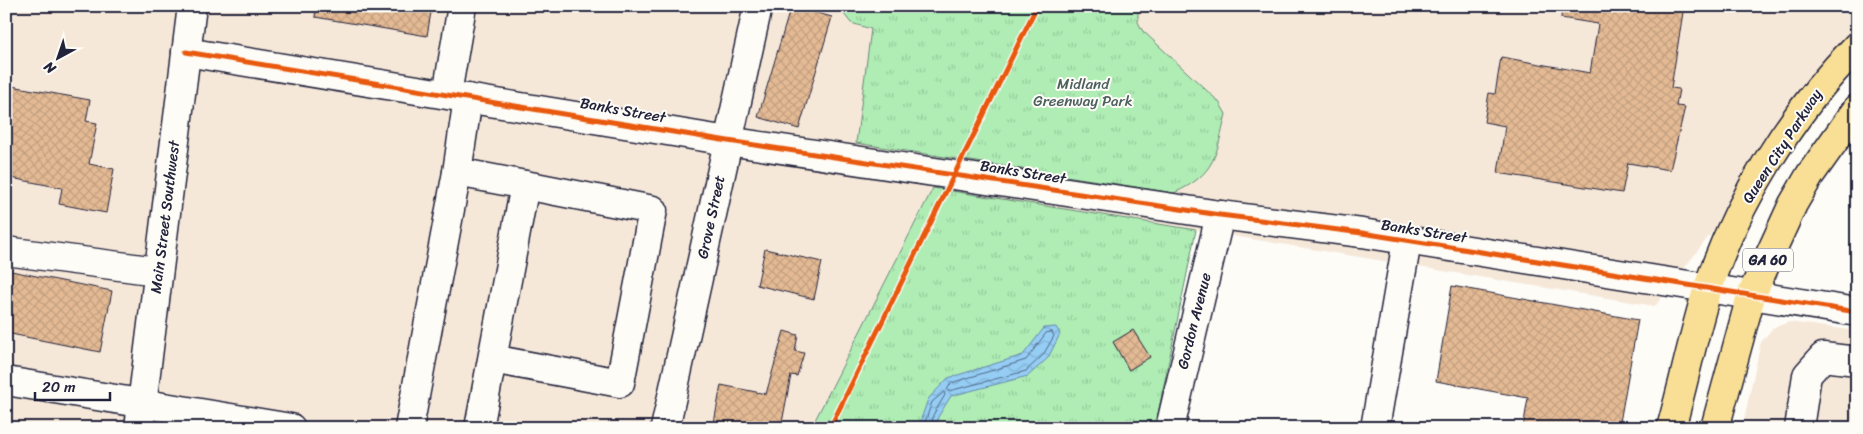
<svg xmlns="http://www.w3.org/2000/svg" width="1863" height="434" viewBox="0 0 1863 434" font-family="Sriracha,sans-serif">
  <defs>
    <pattern id="park-tufts" width="24" height="20" patternUnits="userSpaceOnUse" patternTransform="scale(1.25)"><rect width="24" height="20" fill="#afedb4"/><path d="M3 7l-1-3M5 7V3M7 7l1-3M15 17l-1-3M17 17v-4M19 17l1-3" fill="none" stroke="#96cb9c"/></pattern>
    <pattern id="water-waves" width="16" height="10" patternUnits="userSpaceOnUse" patternTransform="scale(1.25)"><rect width="16" height="10" fill="#95cdf4"/><path d="M0 5q4-4 8 0t8 0" fill="none" stroke="#80b0d2"/></pattern>
    <pattern id="building-cross-hatch" width="8" height="8" patternUnits="userSpaceOnUse" patternTransform="scale(1.25)"><rect width="8" height="8" fill="#e4ba94"/><path d="M0 0l8 8M0 8l8-8" fill="none" stroke="#c3a080"/></pattern>
  </defs>
  <rect width="100%" height="100%" fill="#fdfcf7"/>
  <filter id="ink" filterUnits="userSpaceOnUse"><feTurbulence type="fractalNoise" baseFrequency=".02" numOctaves="2"/><feDisplacementMap in="SourceGraphic" scale="10" xChannelSelector="R" yChannelSelector="G"/><feConvolveMatrix kernelMatrix="1 2 1 2 8 2 1 2 1" color-interpolation-filters="sRGB"/></filter>
  <g filter="url(#ink)">
    <g fill="#f6e8d9">
      <path d="M6,6h1851v38l-202,262 -459,-76 -41,198h-1149z"/>
      <path d="M1789,322l68,9v97h-115l19,-86 12,-14z"/>
    </g>
    <g fill="url(#park-tufts)" stroke="#688878">
      <path d="M822,6h316v16l4,8 77,72 7,12c-10,41 -10,60 -52,79l-318,-50 15,-114 -20,-6 -11,-14z"/>
      <path d="M933,188l263,42 -41,198h-344z"/>
    </g>
    <path fill="url(#water-waves)" stroke="#6789aa" d="M1056,327l4,7 -12,24 -20,18 -77,20 -13,21 -2,11h-18l10,-29 20,-21 75,-23 21,-27z"/>
    <g fill="none" stroke-linecap="round" stroke-linejoin="round">
      <g stroke="#506685" stroke-width="1">
        <path d="M1052,332l2,4 -11,19 -17,16 -77,20 -2,-1 4,-7 75,-23 20,-27z"/>
        <path d="M923,428l9,-26 12,-10 1,3 -12,20 -1,13"/>
      </g>
    </g>
    <g fill="url(#building-cross-hatch)" stroke="#22223b">
      <path d="M316,6h116l-5,30 -112,-19z"/>
      <path d="M791,6l41,11 -33,112 -41,-12z"/>
      <path d="M1562,6h122l-13,82 8,1 -3,17 9,1 -15,63 -42,-7 -6,30 -124,-20 7,-47 -21,-4 5,-29 6,1 6,-37 89,16 8,-49 -37,-6z"/>
      <path d="M6,85l84,15 -4,21 11,2 -8,41 25,5 -8,44 -47,-9 3,-16 -56,-11z"/>
      <path d="M765,249l57,13 -8,37 -57,-14z"/>
      <path d="M6,270l106,21 -12,61 -94,-19z"/>
      <path d="M1452,286l186,34 -19,108h-96l5,-30 -92,-17z"/>
      <path d="M1133,330l17,27 -21,13 -16,-28z"/>
      <path d="M784,331l14,4 -3,16 9,2 -7,23 -6,-1 -10,53h-68l8,-43 45,9z"/>
    </g>
    <g fill="none" stroke-linecap="round" stroke-linejoin="round">
      <defs>
        <g id="minor">
          <path d="M186,52l542,89 492,74 142,18 495,79"/>
          <path d="M447,94l15,-88"/>
          <path d="M457,172l11,-74"/>
          <path d="M6,251l151,20"/>
          <path d="M6,381l285,47"/>
          <path d="M139,428l53,-422"/>
          <path d="M409,428l48,-256 68,13"/>
          <path d="M479,428l46,-243 128,25 -33,173 -128,-24"/>
          <path d="M665,428l93,-422"/>
          <path d="M1170,428l50,-213"/>
          <path d="M1375,428l32,-187"/>
          <path d="M1799,428l8,-53 16,-18 34,4"/>
        </g>
        <g id="major">
          <path d="M1671,428c13,-46 22,-92 36,-137 28,-87 85,-179 150,-245"/>
          <path d="M1715,428l36,-132 42,-92 17,-29 47,-66"/>
        </g>
      </defs>
      <use href="#minor" stroke="#22223b" stroke-width="31"/>
      <use href="#major" stroke="#22223b" stroke-width="31"/>
      <use href="#minor" stroke="#fdfcf7" stroke-width="28"/>
      <use href="#major" stroke="#f9df96" stroke-width="28"/>
      <defs>
        <g id="cycleway">
          <path d="M186,52l542,89 492,74 142,18 495,79"/>
          <path d="M830,428l207,-422"/>
        </g>
      </defs>
      <use href="#cycleway" stroke="#fdfcf7" stroke-width="8"/>
      <use href="#cycleway" stroke="#e8590c" stroke-width="5"/>
    </g>
  </g>
  <g text-anchor="middle" stroke-width="4" stroke-linejoin="round" paint-order="stroke">
    <rect fill="#fdfcf7" stroke="#646373" stroke-width="1" x="1743" y="248.5" width="50" height="23" rx="4"/>
    <g font-size="14" font-weight="bold" fill="#22223b">
      <text x="1768" y="265">GA 60</text>
    </g>
    <g font-size="15" fill="#4c5f5f" stroke="#fdfcf7">
      <text x="1083" y="89">Midland<tspan x="1083" dy="17">Greenway Park</tspan></text>
    </g>
    <g font-size="15" fill="#22223b" stroke="#fdfcf7">
      <text transform="translate(623 110) rotate(10)" y="5">Banks Street</text>
      <text transform="translate(1782 146) rotate(-57)" y="5">Queen City Parkway</text>
      <text transform="translate(1023 172) rotate(9)" y="5">Banks Street</text>
      <text transform="translate(165 217) rotate(-83)" y="5">Main Street Southwest</text>
      <text transform="translate(711 217) rotate(-78)" y="5">Grove Street</text>
      <text transform="translate(1424 231) rotate(9)" y="5">Banks Street</text>
      <text transform="translate(1194 321) rotate(-76)" y="5">Gordon Avenue</text>
    </g>
  </g>
  <rect width="1863" height="434" fill="none" stroke="#fdfcf7" stroke-width="25"/>
  <rect x="12" y="12" width="1838" height="409" fill="none" stroke="#22223b" stroke-width="2" filter="url(#ink)"/>
  <g transform="translate(58 58) rotate(220)" stroke="#fdfcf7" stroke-width="4" paint-order="stroke">
  <path d="M0-4L9 19L0 12L-9 19Z" fill="#22223b"/>
  <text y="-8" font-size="14" font-weight="bold" text-anchor="middle" fill="#22223b">N</text>
  </g>
  <path d="M35 392v8h75v-8" fill="none" stroke="#22223b" stroke-width="2.5"/>
  <text x="42" y="392" font-size="15" fill="#22223b" stroke="#fdfcf7" stroke-width="4" paint-order="stroke">20 m</text>
</svg>
